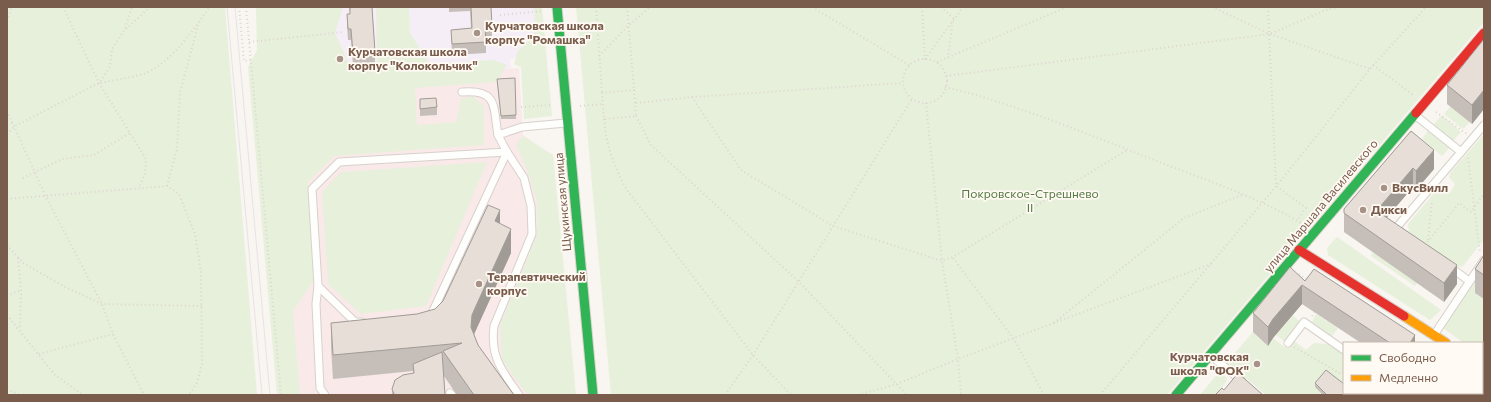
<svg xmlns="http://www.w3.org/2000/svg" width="1491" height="402" viewBox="0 0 1491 402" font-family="Commissioner,sans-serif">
  <rect width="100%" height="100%" fill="#f9f5f0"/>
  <path fill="#f6eef6" d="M262,7h278l5,48 -35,4 1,10 -242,20z"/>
  <path fill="#fae9e9" d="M519,68l4,67 29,21 20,239h-279l-24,-306z"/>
  <g fill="#e7f0db">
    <path d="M7,7h218l32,388h-250z"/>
    <path d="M256,7h87l-8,26 15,34 27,-3 -1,-57h33l1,26 20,31 64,-4 13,5 -11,17 -81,6 2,37 39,-3 5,-23 11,-3 12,10v39l-150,11 -26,26 5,100 -20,29 7,84h-23l-29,-328 9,-17z"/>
    <path d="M534,7h8l10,109 -28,3 -3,-52 -7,-3 4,-13 17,-17z"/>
    <path d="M576,7h908v15l-317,373h-556z"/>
    <path d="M1450,107h2l18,15 -7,7 -19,-15z"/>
    <path d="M1442,115l19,17 -8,9 -20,-16z"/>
    <path d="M1428,131l21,17 -7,8 -20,-17z"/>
    <path d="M1484,134v105l-21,27 -3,1 -51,-35 -1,-8 32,-38 10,7 5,-9 -6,-7 2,-5z"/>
    <path d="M523,136l30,19 23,240h-48l-26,-35 -2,-35 37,-90v-33l-9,-30 -12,-27z"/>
    <path d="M487,162l-61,144 -65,8 -33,-30 -6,-92 19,-20z"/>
    <path d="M1337,237l104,73 -11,10 -102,-65 -1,-7z"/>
    <path d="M1373,252l44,31 -2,3 -44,-30z"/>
    <path d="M1484,267l-9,26 9,6v57l-2,-1v-12h-18l-21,-15 2,-5z"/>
    <path d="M1316,314l22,14 -6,8 -20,-14z"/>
    <path d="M1293,315l8,8 -14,18h-3l-8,-6z"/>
    <path d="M1253,332l15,14 5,-8 13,10 5,-7h3l12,9 8,-7 15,1 15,11v33l-21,7h-57l-39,-33z"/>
    <path d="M1220,371l7,7v3l-11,14h-16z"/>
  </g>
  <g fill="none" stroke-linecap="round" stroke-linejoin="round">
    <defs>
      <g id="lane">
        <path d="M462,92c36,-3 31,14 36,43l24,-8 44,-4"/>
        <path d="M1415,115l46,37 23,-27"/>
        <path d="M507,152l17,26 7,28 1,28 -38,92c-4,31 8,45 25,69"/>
        <path d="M1400,231l-4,-3 65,-76"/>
        <path d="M1449,266l20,15"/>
        <path d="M318,286l-2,18 4,84 5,7"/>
        <path d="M432,313l75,-161"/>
        <path d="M362,322h-7l-37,-36 -6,-97 27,-27 168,-10 -9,-17"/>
        <path d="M1434,335l50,-75"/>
        <path d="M1288,343l16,-21 40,28"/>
        <path d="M1210,355l32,26"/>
        <path d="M450,393l2,2"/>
        <path d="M1390,395l2,-2"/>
      </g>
      <path id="street" d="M1482,366l2,2"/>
      <g id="fast">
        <path d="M557,7l36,388"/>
        <path d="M1176,395l240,-282"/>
      </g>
      <path id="slow" d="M1404,316l42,27"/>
      <g id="jam">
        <path d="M1416,113l68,-80"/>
        <path d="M1299,250l105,66"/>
      </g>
    </defs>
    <use href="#lane" stroke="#d7d1cb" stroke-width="9"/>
    <use href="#street" stroke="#d7d1cb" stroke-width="15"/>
    <use href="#fast" stroke="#d9d2cb" stroke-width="11"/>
    <use href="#slow" stroke="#d9d2cb" stroke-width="11"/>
    <use href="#jam" stroke="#d9d2cb" stroke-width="11"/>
    <g stroke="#dcd5d0" stroke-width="2" stroke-dasharray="1 3" stroke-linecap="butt">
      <path d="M63,7l36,76 47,76 -1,15 -6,14"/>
      <path d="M239,7l5,54 7,-1"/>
      <path d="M246,7l35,388"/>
      <path d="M596,7l6,86"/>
      <path d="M627,7l7,82"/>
      <path d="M812,7l97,58"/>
      <path d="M922,7l3,52 38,-52"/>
      <path d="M941,7l12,11 -5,40"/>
      <path d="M1212,7l58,27 100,35"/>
      <path d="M1268,7l8,179 30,22 -9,12"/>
      <path d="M500,15l43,-4"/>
      <path d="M7,21l5,-14"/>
      <path d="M126,29l24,-22"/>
      <path d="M249,42l94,-10"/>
      <path d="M599,56l30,-31 21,-18"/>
      <circle cx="925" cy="81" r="22"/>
      <path d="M937,62l130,-55"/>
      <path d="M1373,65l40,30"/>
      <path d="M946,76l324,-42 56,-24 15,-3"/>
      <path d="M101,83c13,-3 28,-5 42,-9 24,-7 53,-46 66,-67"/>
      <path d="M945,87c71,17 139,46 207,72 50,20 104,37 151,65"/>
      <path d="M634,90l2,26 -32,3 -2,-26z"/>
      <path d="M692,97l49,73 92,56 109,35 11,-4 174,-107"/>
      <path d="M636,103l56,-6 211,-14"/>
      <path d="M926,103l16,158 16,98 3,36"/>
      <path d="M580,106l23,-2"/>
      <path d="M521,107l30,-2"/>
      <path d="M7,111l39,86 56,107 11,30 31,61"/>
      <path d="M1436,112l31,22"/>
      <path d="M636,116l15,29 148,137 108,113"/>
      <path d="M604,119c2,25 10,49 23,71l126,165 38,40"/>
      <path d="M7,123h6"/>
      <path d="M7,134l8,-8 84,-43 11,-16 2,-18 13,-20 7,-22"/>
      <path d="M1468,158l12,95"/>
      <path d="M23,178l39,-19 32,-4 36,-22"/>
      <path d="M167,186l10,-37 3,-56 18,-68"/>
      <path d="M7,199l160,-13 12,8 16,40 6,38 1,92 -5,19 -8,12"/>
      <path d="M1428,240l4,-39"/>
      <path d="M7,245l16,18 40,23 39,18 101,2"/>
      <path d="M1425,245l34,-42 12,9 13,-18"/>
      <path d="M18,258l3,32 -1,39"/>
      <path d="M953,258l61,81 30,56"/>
      <path d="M1299,274l9,6"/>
      <path d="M7,296l14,-6"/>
      <path d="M7,315l48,60 28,20"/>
      <path d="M1312,316l2,-4"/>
      <path d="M1054,323l130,-105 58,-23"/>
      <path d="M1294,347l47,27 3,-1"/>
      <path d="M39,354l74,-20"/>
      <path d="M7,389l13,6"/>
      <path d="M725,395l28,-40 159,-256"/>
      <path d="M858,395l39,-11 61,-25 253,-95"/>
      <path d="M1100,395l178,-211 92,-115 56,-62"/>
      <path d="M1360,395v-2"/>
    </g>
    <use href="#lane" stroke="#fefefd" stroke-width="7"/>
    <use href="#street" stroke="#fefefd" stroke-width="13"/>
    <use href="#fast" stroke="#30b455" stroke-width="9"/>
    <use href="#slow" stroke="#ff9f0a" stroke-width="9"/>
    <use href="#jam" stroke="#e5322d" stroke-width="9"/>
    <g stroke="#e6e3e7" stroke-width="1">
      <path d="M227,7l35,388"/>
      <path d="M235,7l35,388"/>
    </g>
  </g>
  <g fill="#c6bfb9">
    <path d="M349,7h23l3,45v11l-22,2 -2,-25h-3l-1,-15v-11h3z"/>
    <path d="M449,7h42l1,29h-6v17l-34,2 -1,-25 20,-2 -1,-17 -21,1z"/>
    <path d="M1484,39v70l-12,15 -25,-20v-19z"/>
    <path d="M515,78l1,41h-15l-4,-40z"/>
    <path d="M420,99l17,8v8l-17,1z"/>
    <path d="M1411,131l23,38 -18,21 -3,-3 -26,30 70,67 -13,18 -100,-70v-23z"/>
    <path d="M500,224l11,29 -37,81 4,11 36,50h-57l-13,-19 1,19h-53v-6l21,-16v-2l-80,8 -2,-32v-24l86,-9 18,-5 8,-8z"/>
    <path d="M1484,255v44l-9,-6v-24z"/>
    <path d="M1305,281l110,62h-54l-59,-39 -29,34 -5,8 -15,-14v-19z"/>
    <path d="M1315,383l43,12h-35l-8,-8z"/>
    <path d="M1409,393h67l3,2h-70z"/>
  </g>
  <g fill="#a19b96">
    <path d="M1484,90v19l-12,15v-19z"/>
    <path d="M1434,150v19l-18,21v-19z"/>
    <path d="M1413,168v19l-31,36 -4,-14z"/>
    <path d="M500,210v24l-5,-13z"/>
    <path d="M511,229v24l-35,77 -4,9 -1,-12 1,-12 4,-9z"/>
    <path d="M1457,265v19l-13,18v-19z"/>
    <path d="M1302,285v19l-29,34 -5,8v-19l5,-8z"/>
    <path d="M1415,335v8h-5z"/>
  </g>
  <g fill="#e6ded7" stroke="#a19b96">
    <path d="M350,7h22l3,45 -22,2 -2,-25h-3l-1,-15h3z"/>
    <path d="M471,7h20l1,18 -7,1 1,16 -34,2 -1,-14 21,-2z"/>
    <path d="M1484,39v51l-12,15 -25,-20z"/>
    <path d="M515,78l1,37 -15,1 -4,-37z"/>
    <path d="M436,98l1,9 -17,2v-10z"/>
    <path d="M1411,131l23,19 -18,21 -3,-3 -35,41 4,2 -2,2 77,52 -13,18 -100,-70v-4z"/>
    <path d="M488,205l12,5 -5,11 16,8 -35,77 -4,9 -1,12 7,18 36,50h-40l-31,-44 19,-8 -129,12 -2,-32 86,-9 18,-5 8,-8z"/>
    <path d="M1484,255v20l-9,-6z"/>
    <path d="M1290,267l15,14 9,-12 101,66 -5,8h-20l-88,-58 -29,34 -5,8 -15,-14z"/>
    <path d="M442,352l3,43h-49l-2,-1 -2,-5 3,-9 8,-5 11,-2 -1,-9z"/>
    <path d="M1326,370l18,14v9h11l3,2h-31l-12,-12z"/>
    <path d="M1238,373l25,22h-48l7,-7 2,2z"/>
    <path d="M1438,393h38l3,2h-38z"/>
  </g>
  <g fill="#a69286" stroke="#fffaf3" stroke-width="1.5">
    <circle cx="477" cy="33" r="4"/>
    <circle cx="340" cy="59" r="4"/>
    <circle cx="1384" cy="188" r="4"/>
    <circle cx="1363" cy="210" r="4"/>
    <circle cx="479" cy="284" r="4"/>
    <circle cx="1257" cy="364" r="4"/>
  </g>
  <g text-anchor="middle" stroke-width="3.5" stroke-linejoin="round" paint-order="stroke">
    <g font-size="12" font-weight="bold" fill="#7a5c4d" stroke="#fffaf3" text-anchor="start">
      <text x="485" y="30">Курчатовская школа<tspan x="485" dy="14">корпус "Ромашка"</tspan></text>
      <text x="348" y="56">Курчатовская школа<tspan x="348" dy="14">корпус "Колокольчик"</tspan></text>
      <text x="1392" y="192">ВкусВилл</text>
      <text x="1371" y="214">Дикси</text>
      <text x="487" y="281">Терапевтический<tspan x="487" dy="14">корпус</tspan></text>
      <text x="1249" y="361" text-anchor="end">Курчатовская<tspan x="1249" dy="14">школа "ФОК"</tspan></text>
    </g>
    <g font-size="12" fill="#537a41" stroke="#fffaf3">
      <text x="1030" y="198">Покровское-Стрешнево<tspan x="1030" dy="14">II</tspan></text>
    </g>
    <g font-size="12" fill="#7a5c4d" stroke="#fffaf3">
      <text transform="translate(563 202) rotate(-95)" y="4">Щукинская улица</text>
      <text transform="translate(1321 206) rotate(-50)" y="4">улица Маршала Василевского</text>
    </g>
  </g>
  <rect width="1491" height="402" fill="none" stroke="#7a5c4d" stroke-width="16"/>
  <rect x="1343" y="342" width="140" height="52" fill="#fffaf3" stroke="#cabbb1"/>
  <rect x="1351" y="355" width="20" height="6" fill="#30b455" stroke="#cabbb1"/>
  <text x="1379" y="362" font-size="12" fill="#7a5c4d">Свободно</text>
  <rect x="1351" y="375" width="20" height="6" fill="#ff9f0a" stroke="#cabbb1"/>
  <text x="1379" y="382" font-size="12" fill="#7a5c4d">Медленно</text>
</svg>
